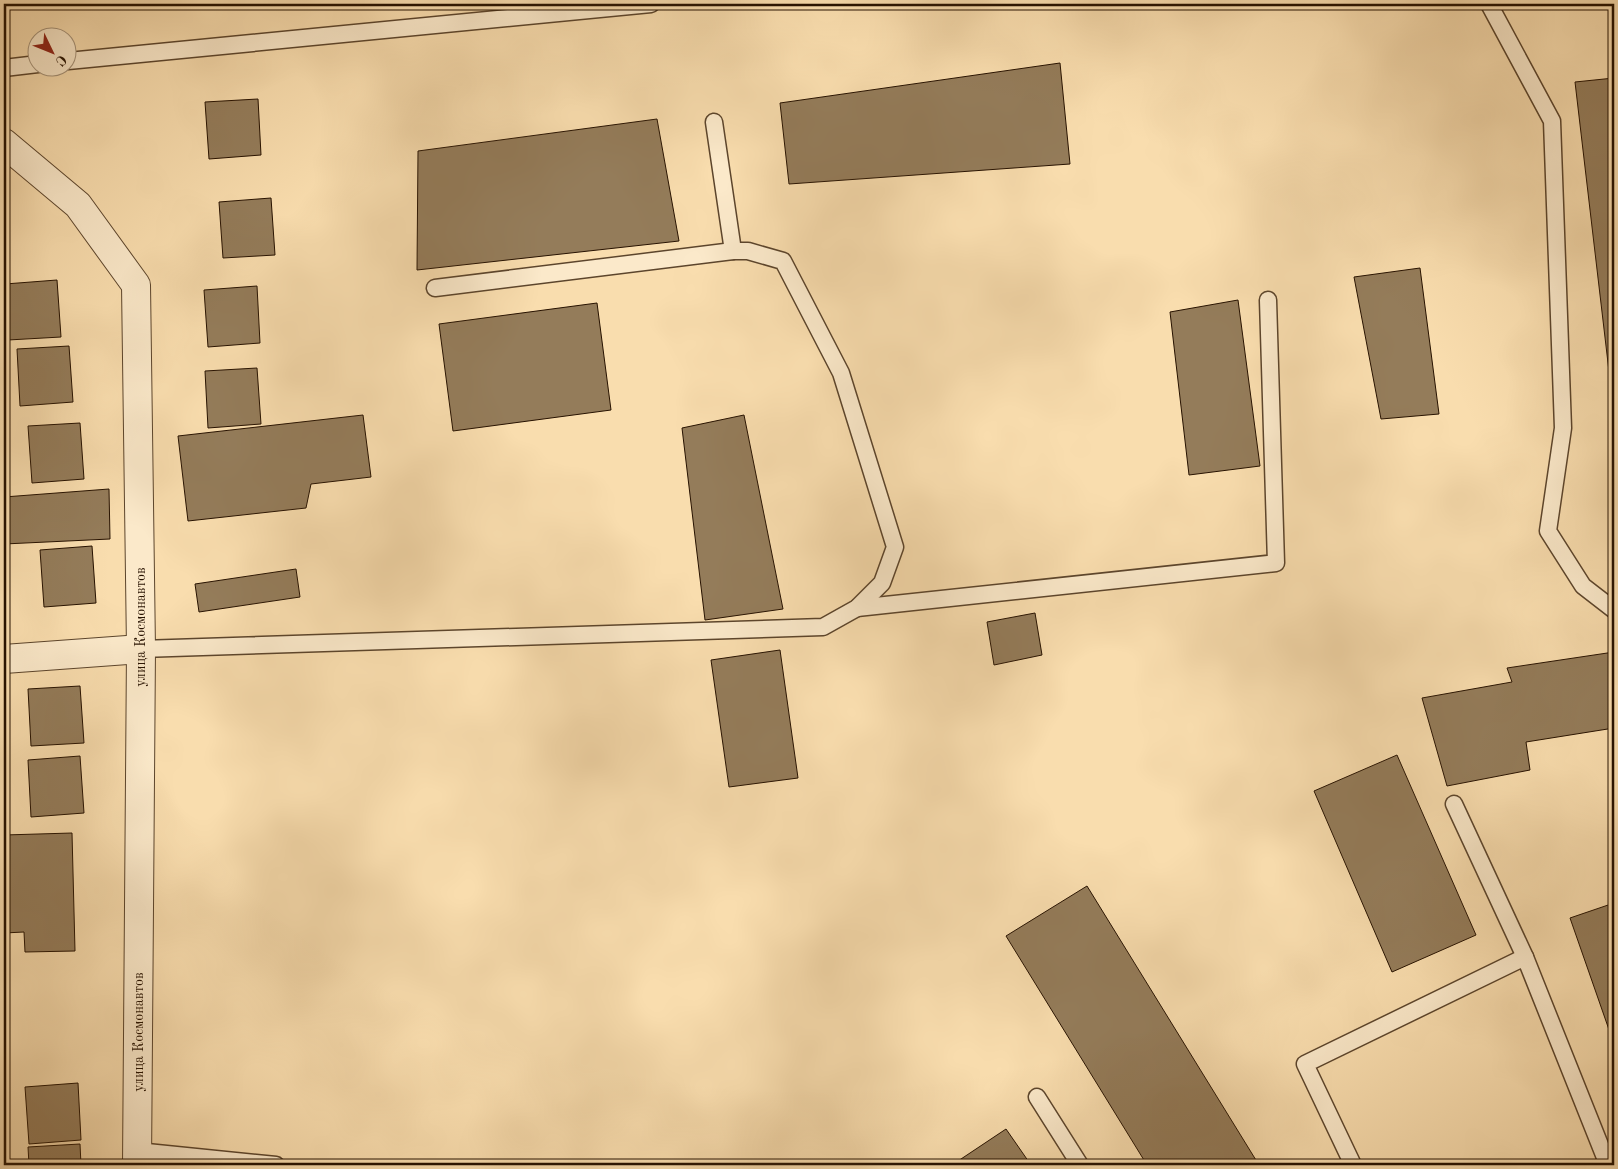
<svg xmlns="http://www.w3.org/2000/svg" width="1618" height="1169" viewBox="0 0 1618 1169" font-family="'Old Standard TT',serif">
  <rect width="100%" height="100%" fill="#f9ddae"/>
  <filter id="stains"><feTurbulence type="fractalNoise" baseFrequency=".004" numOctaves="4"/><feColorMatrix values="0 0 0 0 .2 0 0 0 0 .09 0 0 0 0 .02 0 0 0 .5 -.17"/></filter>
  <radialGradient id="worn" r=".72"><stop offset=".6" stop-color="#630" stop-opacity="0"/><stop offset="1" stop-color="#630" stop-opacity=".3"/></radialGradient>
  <g fill="#947c5a" stroke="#271200">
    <path d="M1060,63l10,101 -281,20 -9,-81z"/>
    <path d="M1614,78v301l-4,1 -35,-298z"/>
    <path d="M258,99l3,56 -52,4 -4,-57z"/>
    <path d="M657,119l22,122 -262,29 1,-119z"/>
    <path d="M271,198l4,57 -52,3 -4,-56z"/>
    <path d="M1420,268l19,146 -58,5 -27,-142z"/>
    <path d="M57,280l4,57 -53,3 -3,-56z"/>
    <path d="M257,286l3,57 -52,4 -4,-57z"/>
    <path d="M1238,300l22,166 -71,9 -19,-163z"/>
    <path d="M597,303l14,107 -158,21 -14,-107z"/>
    <path d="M69,346l4,56 -53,4 -3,-57z"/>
    <path d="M257,368l4,56 -53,4 -3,-57z"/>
    <path d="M363,415l8,62 -60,7 -5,24 -118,13 -10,-85z"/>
    <path d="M744,415l39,194 -78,11 -23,-192z"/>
    <path d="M80,423l4,56 -52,4 -4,-57z"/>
    <path d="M109,489l1,50 -106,5v-47z"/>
    <path d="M92,546l4,57 -52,4 -4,-57z"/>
    <path d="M296,569l4,28 -101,15 -4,-28z"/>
    <path d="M1035,613l7,42 -48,10 -7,-43z"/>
    <path d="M780,650l18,128 -69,9 -18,-127z"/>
    <path d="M1614,652v76l-88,14 4,28 -83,16 -25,-88 90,-16 -5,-14z"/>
    <path d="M80,686l4,57 -53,3 -3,-57z"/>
    <path d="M1397,755l79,180 -84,37 -78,-181z"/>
    <path d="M80,756l4,57 -53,4 -3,-57z"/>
    <path d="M72,833l3,118 -50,1 -1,-20 -20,1v-98z"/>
    <path d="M1087,886l172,279h-112l-141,-229z"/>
    <path d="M1614,903v141l-44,-126z"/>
    <path d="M78,1083l3,57 -52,4 -4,-57z"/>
    <path d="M1006,1129l25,36h-79z"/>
    <path d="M80,1144l1,21h-52l-1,-18z"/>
  </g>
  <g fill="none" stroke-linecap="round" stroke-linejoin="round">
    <defs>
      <g id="service">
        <path d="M1489,4l63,117 11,307 -15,103 35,55 31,24"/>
        <path d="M68,61l583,-57"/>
        <path d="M4,68l34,-4"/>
        <path d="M714,122l19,129"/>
        <path d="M857,608l419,-45 -8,-263"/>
        <path d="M141,649l682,-22 34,-19 25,-25 13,-36 -54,-174 -58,-112 -35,-10h-15l-298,37"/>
        <path d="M1454,804l71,153"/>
        <path d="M1037,1097l43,68"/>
        <path d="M137,1151l139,14"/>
        <path d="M1353,1165l-48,-101 220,-107 83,208"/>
      </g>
      <path id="minor" d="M4,659l137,-10"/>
      <path id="tertiary" d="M4,143l74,62 58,80 5,364 -4,516"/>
    </defs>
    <use href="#service" stroke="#5c452c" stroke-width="19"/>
    <use href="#minor" stroke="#5c452c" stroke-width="30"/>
    <use href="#tertiary" stroke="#5c452c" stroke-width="30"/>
    <use href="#service" stroke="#fbe9ca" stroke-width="16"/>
    <use href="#minor" stroke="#fbe9ca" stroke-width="28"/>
    <use href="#tertiary" stroke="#fbe9ca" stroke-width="28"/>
  </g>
  <g text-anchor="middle" stroke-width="4" stroke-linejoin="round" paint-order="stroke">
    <g font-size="14" fill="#271200" stroke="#fbe9ca">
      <text transform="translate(140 627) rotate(-90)" y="5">улица Космонавтов</text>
      <text transform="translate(138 1032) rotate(-90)" y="5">улица Космонавтов</text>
    </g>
  </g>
  <rect width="1618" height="1169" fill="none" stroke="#f9ddae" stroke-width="20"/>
  <rect x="5" y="5" width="1608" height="1159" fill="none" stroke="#271200" stroke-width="2.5"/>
  <rect x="10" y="10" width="1598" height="1149" fill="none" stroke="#271200"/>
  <g transform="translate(52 52) rotate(133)"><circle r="24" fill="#fbe9ca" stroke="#a69379"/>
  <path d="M0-4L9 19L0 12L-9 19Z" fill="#8f2418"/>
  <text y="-8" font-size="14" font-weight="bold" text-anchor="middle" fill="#271200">С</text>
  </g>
  <rect width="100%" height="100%" filter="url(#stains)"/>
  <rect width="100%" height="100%" fill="url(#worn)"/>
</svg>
